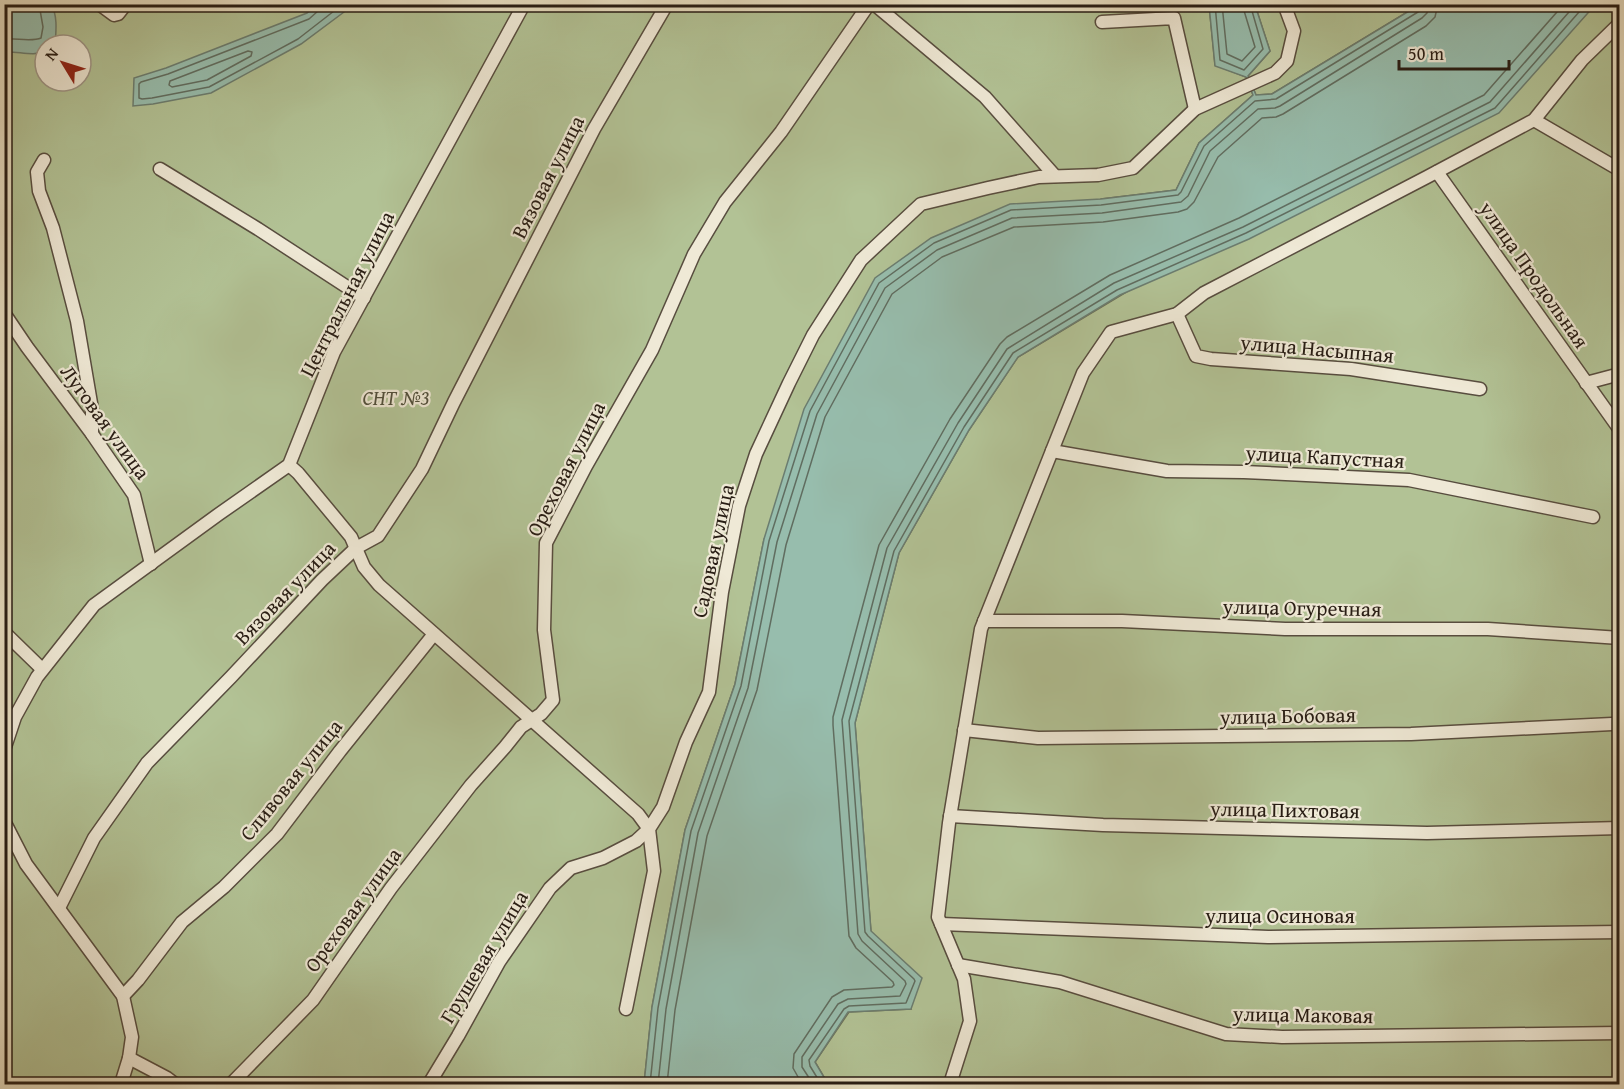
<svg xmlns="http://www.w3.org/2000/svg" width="1624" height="1089" viewBox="0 0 1624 1089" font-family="'Gentium Book Plus',serif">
  <rect width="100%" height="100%" fill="#e6ddc0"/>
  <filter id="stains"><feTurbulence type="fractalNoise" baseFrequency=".00333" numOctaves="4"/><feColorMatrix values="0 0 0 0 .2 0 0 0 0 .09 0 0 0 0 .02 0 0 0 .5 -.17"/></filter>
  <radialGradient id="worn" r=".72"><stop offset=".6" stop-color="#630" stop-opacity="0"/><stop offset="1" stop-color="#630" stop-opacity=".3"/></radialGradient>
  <g fill="#b2c295" stroke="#6d7054" stroke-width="1.5" fill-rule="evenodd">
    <path d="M5,5h1204l6,60 31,12 7,18 -54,48 -23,47 -75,9 -337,340 -29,145 -50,146 -33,177 -8,77h-639zM45,45h36v36h-36z"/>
    <path d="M1255,5h164l-147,89 -16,1 -8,-19 22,-25z"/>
    <path d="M1595,5h24v1079h-791l-13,-22 34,-50 62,-3 -40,-77 -16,-209 44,-170 70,-123 49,-73 562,-337z"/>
  </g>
  <g fill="#97bdad" stroke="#6b7d70" stroke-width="1.5">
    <path d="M5,4l46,1c7,10 5,27 4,40h-10v6c-11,6 -27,0 -40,1z"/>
    <path d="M316,4l34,1 -6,7 -43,32 -90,49 -58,11 -20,2 1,-28 32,-10 141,-55z"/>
    <path d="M1209,5h46l15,46 -22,25 8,19 16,-1 147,-89h176l-96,108 -250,126 -129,56 -102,62 -49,73 -70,123 -44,170 16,208 51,47 -11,31 -63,3 -33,50 13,22h-184l8,-77 33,-177 50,-146 29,-145 40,-130 71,-131 56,-40 79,-34 91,-5 75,-9 23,-47 54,-48 -7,-18 -31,-11z"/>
  </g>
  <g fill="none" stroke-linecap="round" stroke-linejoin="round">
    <g stroke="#606d60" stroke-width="1.5">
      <path d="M319,4l-1,7 -9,8 -141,55 -27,8 -2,2v14l3,1 10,-1 57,-11 89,-48 45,-35"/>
      <path d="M1215,4l5,56 24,10 19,-21 -13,-45"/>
      <path d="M1222,4l5,50 15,7 13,-14 -13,-43"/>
      <path d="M4,39c12,-1 28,3 37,-1l2,-11 -4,-23"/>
      <path d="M248,51l4,1 -1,4 -44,24 -35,7 -3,-2 1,-4z"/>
      <path d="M650,1084l8,-76 33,-177 50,-145 28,-145 41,-130 69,-128 55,-40 77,-33 90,-5 77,-10 3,-3 23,-46 51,-45 21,-2 142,-87 3,-3v-5"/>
      <path d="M658,1084l8,-75 32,-176 50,-145 29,-146 40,-128 68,-126 52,-38 75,-32 90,-5 79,-11 7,-6 22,-45 48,-42 17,-1 5,-2 142,-88 5,-5 2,-9"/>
      <path d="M667,1084l8,-74 32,-174 50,-146 29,-145 39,-128 67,-123 50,-37 72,-30 89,-5 75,-10 9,-3 7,-7 24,-45 44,-39 14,-1 7,-3 143,-88 9,-9 3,-13"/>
      <path d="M802,1084l-9,-16 1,-14 38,-57 12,-7 48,-3 2,-2 -1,-3 -37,-34 -7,-12 -16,-211v-8l46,-172 71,-126 50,-75 7,-7 103,-62 129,-57 245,-123 80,-91"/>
      <path d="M813,1084l-11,-17v-10l36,-53 10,-5 52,-3 6,-12 -1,-3 -43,-40 -4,-7 -16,-214 45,-172 71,-125 49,-74 107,-66 129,-56 247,-125 86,-98"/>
      <path d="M821,1084l-11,-18 -1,-6 35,-51 5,-3 57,-3 9,-22 -1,-2 -46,-43 -3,-4 -16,-211 45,-170 70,-124 49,-74 104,-63 129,-57 249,-125 91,-104"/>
    </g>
    <defs>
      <g id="street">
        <path d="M99,4l15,11 4,-1 8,-10"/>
        <path d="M874,4l49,41 62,52 70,79"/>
        <path d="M1102,22l72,-4 21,91"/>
        <path d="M1534,120l86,50"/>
        <path d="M44,160l-7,12 2,19 14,37 24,93 15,88v25"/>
        <path d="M160,169l98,60 106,69"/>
        <path d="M1437,172l183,258"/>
        <path d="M4,313l23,34 65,87 42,61 17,69"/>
        <path d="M1177,314l19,42 15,3 140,10 129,20"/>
        <path d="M1586,383l34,-9"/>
        <path d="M1052,451l115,20 77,1 165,8 184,37"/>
        <path d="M289,465l9,8 53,64 13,30 15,18 259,229 11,15 -13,12 -33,17 -32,10 -21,20 -51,74 -41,74 -29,48"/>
        <path d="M984,621h138l163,8h203l132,9"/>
        <path d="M4,632l38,37"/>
        <path d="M964,730l74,8 373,-4 201,-10"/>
        <path d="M4,750l11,-33 22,-40 57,-72 125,-91 70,-49 45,-113 190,-348"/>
        <path d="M950,816l153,9 324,8 193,-5"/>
        <path d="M4,821l22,43 97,132 9,41 -3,21 -8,26"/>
        <path d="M59,908l35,-70 53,-75 84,-86 91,-97 34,-32 22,-12 44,-67 32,-67 140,-273 73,-125"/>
        <path d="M941,924l327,13 352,-5"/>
        <path d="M958,965l102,17 166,52 56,3 338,-4"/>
        <path d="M123,996l15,-16 44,-58 42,-35 53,-53 63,-83 94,-117"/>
        <path d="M626,1009l28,-138 -5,-42 14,-22 23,-65 23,-50 13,-100 17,-86 17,-52 33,-71 24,-48 48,-75 60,-56 67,-16 51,-11 59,-2 35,-7 62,-59 80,-36 12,-12 7,-30 -10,-27"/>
        <path d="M129,1058l38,20 8,6"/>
        <path d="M231,1084l82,-84 78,-112 80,-103 34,-38 16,-20 20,-13 12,-14 -9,-70 2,-87 40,-77 66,-116 42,-96 31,-52 56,-70 88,-128"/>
        <path d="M950,1084l20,-63 -6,-42 -26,-62 11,-94 32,-194 102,-256 28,-41 66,-18 27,-21 223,-116 107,-57 48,-60 38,-37"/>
      </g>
    </defs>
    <use href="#street" stroke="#584d3f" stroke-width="15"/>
    <use href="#street" stroke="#efe9d6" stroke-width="12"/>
  </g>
  <g text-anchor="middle" stroke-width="4.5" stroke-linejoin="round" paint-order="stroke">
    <g font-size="21" fill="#281d14" stroke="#efe9d6">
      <text transform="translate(548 177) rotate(-63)" y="7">Вязовая улица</text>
      <text transform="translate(1534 275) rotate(55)" y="7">улица Продольная</text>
      <text transform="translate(347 294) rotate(-63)" y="7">Центральная улица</text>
      <text transform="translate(1317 349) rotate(5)" y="7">улица Насыпная</text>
      <text transform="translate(105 422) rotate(54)" y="7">Луговая улица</text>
      <text transform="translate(1325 457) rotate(3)" y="7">улица Капустная</text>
      <text transform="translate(566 469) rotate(-63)" y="7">Ореховая улица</text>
      <text transform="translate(713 551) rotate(-78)" y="7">Садовая улица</text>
      <text transform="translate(285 593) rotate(-46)" y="7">Вязовая улица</text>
      <text transform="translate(1302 608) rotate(1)" y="7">улица Огуречная</text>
      <text transform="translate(1288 716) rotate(-1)" y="7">улица Бобовая</text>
      <text transform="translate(291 780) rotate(-51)" y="7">Сливовая улица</text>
      <text transform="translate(1285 810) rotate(1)" y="7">улица Пихтовая</text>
      <text transform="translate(353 910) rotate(-54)" y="7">Ореховая улица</text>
      <text x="1280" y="923">улица Осиновая</text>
      <text transform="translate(484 957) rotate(-59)" y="7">Грушевая улица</text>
      <text transform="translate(1303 1015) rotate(1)" y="7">улица Маковая</text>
    </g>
    <g font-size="21" font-style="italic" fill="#514f3b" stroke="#efe9d6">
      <text x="396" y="405">СНТ №3</text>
    </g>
  </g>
  <rect width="1624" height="1089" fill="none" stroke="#e6ddc0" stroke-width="24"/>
  <rect x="6" y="6" width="1612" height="1077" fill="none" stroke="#281d14" stroke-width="3"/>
  <rect x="12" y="12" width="1600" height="1065" fill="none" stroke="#281d14" stroke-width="1.5"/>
  <g transform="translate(63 63) rotate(308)"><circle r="28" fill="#efe9d6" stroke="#9f9788" stroke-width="1.5"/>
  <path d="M0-4.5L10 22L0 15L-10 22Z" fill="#8f2418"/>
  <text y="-9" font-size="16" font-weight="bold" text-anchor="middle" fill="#281d14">N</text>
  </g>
  <path d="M1399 60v9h110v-9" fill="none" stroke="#281d14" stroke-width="3"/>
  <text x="1408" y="60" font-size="18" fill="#281d14" stroke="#efe9d6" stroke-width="4.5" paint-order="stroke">50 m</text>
  <rect width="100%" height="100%" filter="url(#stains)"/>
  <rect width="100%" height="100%" fill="url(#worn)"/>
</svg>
